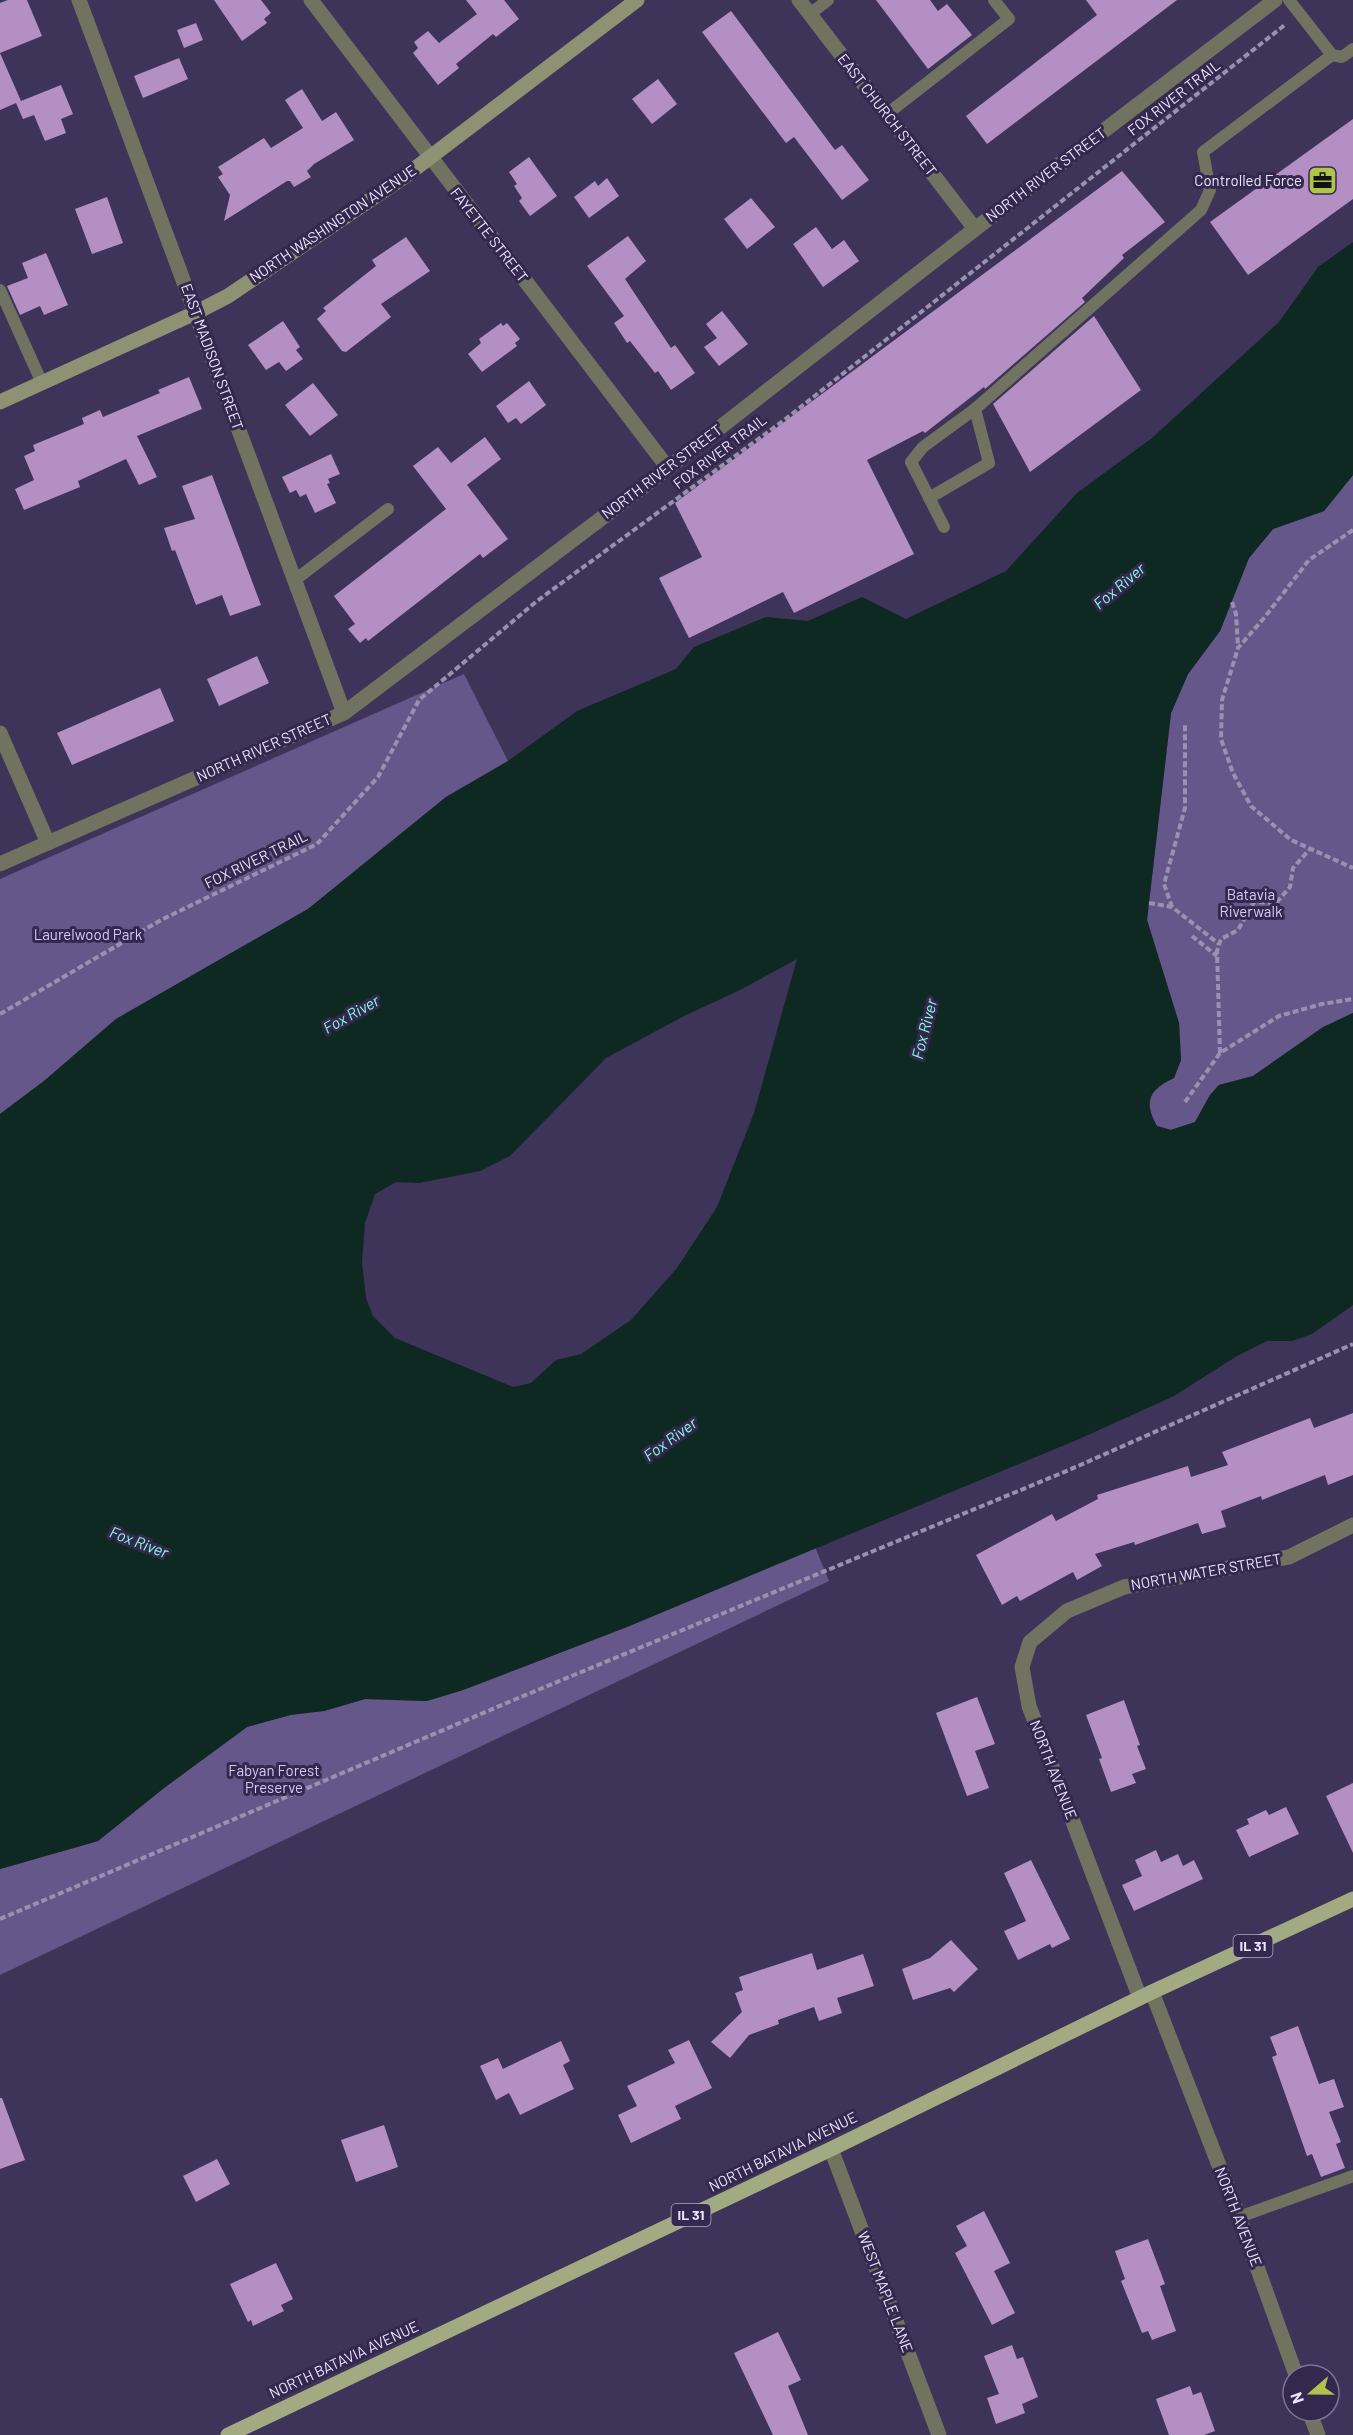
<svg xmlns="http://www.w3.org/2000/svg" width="1353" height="2435" viewBox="0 0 1353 2435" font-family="Barlow,sans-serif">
  <rect width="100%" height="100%" fill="#3e3359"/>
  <g fill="#655789">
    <path d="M1353,475v538l-30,15 -70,48 -34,9 -9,10 -15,27 -24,8 -14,-4c-14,-25 -7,-37 17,-48l7,-18 -2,-37 -32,-103 24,-207 17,-39 32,-43 29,-73 24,-29 51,-18z"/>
    <path d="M464,674l44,87 -62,36 -138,112 -192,110 -72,62 -44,33v-235z"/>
    <path d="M815,1547l14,34 -829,394v-106l98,-28 66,-53 83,-61 44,-13 33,-3 41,-12 61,2 37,-11 164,-63z"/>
  </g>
  <path fill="#0e2822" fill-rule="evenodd" d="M1353,242v233l-29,36 -51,18 -24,29 -29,73 -32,43 -17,39 -24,207 32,103 2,37 -7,18c-24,11 -32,23 -17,48l14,4 24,-8 15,-27 9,-10 34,-9 70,-49 30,-14v292l-41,29 -20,7h-25l-30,15 -63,40 -95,43 -452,188 -164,63 -36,11 -62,-2 -41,12 -33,4 -44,12 -83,61 -66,53 -98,28v-755l44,-33 72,-62 192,-110 138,-112 62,-36 69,-50 99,-42 18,-22 72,-30 42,4 54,-24 44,22 100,-48 71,-78 75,-55 127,-116 39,-55zM797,959l-43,154 -37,94 -40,61 -46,52 -50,34 -25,6 -25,23 -18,4 -118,-49 -22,-22 -7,-18 -4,-36 3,-39 10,-29 21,-12 23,1 61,-12 30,-15 96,-98 78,-42 56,-26z"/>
  <g fill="#b48fc3">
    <path d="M8,0h19l15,36 -42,17 21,48 40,-16 12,29 -12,5 5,14 -21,8 -11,-26 -11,4 -7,-16 -16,7v-107z"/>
    <path d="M214,0h47l10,13 -7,6 3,4 -25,18z"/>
    <path d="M466,0h38l15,19 -23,18 -3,-3 -37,30 3,4 -21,17 -25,-32 5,-5 -4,-6 14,-11 11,12 38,-29z"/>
    <path d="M876,0h54l8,11 9,-7 25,31 -44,34z"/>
    <path d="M1086,0h91l-190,144 -21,-28 131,-101z"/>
    <path d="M731,11l104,139 7,-5 27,35 -27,20 -48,-63 -8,6 -84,-111z"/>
    <path d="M196,23l7,17 -19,8 -7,-18z"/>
    <path d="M179,58l9,21 -45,19 -9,-22z"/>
    <path d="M658,79l19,25 -25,20 -20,-25z"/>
    <path d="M302,89l20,32 14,-9 18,28 -40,24 -7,7 4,6 -17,10 -4,-6h-3l-63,40 6,-26 -12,-18 5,-3 -5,-7 46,-29 7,10 32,-20 -18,-28z"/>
    <path d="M1353,119v80l-105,76 -38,-53z"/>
    <path d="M529,157l28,39 -27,20 -11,-15 3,-3 -8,-12 3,-2 -8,-12z"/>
    <path d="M1122,171l43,51 -43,33 2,3 -42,40 3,4 -100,87 -1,-2 -59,46 -2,-2 -56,29 47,94 -120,59 -11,-21 -94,46 -30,-60 43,-21 -27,-54z"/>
    <path d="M607,178l12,18 -30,22 -15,-21 21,-16 3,5z"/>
    <path d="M107,197l16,46 -31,11 -17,-45z"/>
    <path d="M751,198l24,29 -28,22 -23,-30z"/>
    <path d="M816,227l16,22 12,-9 15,21 -36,26 -30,-43z"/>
    <path d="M628,236l18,25 -21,18 46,69 4,-3 20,28 -24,17 -13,-19 -3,2 -25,-32 -3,2 -13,-20 10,-7 -37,-50z"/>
    <path d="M406,237l24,34 -49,33 10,13 -45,35 -4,-1 -25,-32 9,-8 -3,-3 53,-42 -4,-6z"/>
    <path d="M46,253l22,52 -24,10 -4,-9 -20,9 -13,-29 21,-8 -6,-15z"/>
    <path d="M722,311l26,33 -29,22 -15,-19 13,-9 -11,-14z"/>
    <path d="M1094,316l47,74 -111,82 -37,-68z"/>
    <path d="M283,321l17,26 -4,3 7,9 -17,12 -7,-9 -13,8 -18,-25z"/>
    <path d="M501,323l2,3 4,-3 13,16 -5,4 2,3 -35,26 -14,-18 13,-11 -2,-4z"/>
    <path d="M189,377l13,32 -65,27 20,41 -18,8 -13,-26 -48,22 2,6 -56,23 -9,-21 19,-9 -10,-24 11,-5 -2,-6 51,-21 -2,-6 18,-8 3,7 57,-24 -2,-3z"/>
    <path d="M529,381l17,24 -25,19 -5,-6 -8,5 -12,-17z"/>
    <path d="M313,383l25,32 -28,21 -25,-31z"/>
    <path d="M485,437l16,22 -34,26 41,54 -25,19 -3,-4 -112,87 -2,-3 -6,5 -12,-14 7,-5 -21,-28 112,-87 -33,-43 25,-19 13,16z"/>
    <path d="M331,454l9,20 -12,5 2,4 -3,1 9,19 -21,10 -9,-19 -6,3 -4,-7 -6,3 -8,-16z"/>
    <path d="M212,475l49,130 -31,11 -8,-21 -26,10 -21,-55 -3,1 -8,-23 31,-9 -13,-33z"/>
    <path d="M257,656l12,27 -50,23 -12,-27z"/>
    <path d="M160,688l14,33 -102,44 -15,-32z"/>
    <path d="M1353,1413v62l-25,10 -3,-10 -63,25 -1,-4 -40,15 5,16 -24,7 -4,-11 -63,22 -1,-3 -39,12 7,12 -25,14 -4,-8 -53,29 -3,-5 -15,9 -26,-50 76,-41 4,7 42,-22 -1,-4 91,-29 3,11 37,-12 -6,-13 88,-34 4,10z"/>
    <path d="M977,1697l18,47 -20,7 14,37 -22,8 -31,-83z"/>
    <path d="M1124,1700l16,45 -3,1 9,23 -14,5 4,9 -25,9 -12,-33 3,-1 -16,-43z"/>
    <path d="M1353,1783v70l-27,-57z"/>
    <path d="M1286,1807l13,27 -50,23 -13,-27 13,-6 -2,-5 19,-9 3,5z"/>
    <path d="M1156,1850l5,12 17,-8 5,12 11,-6 9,19 -69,32 -12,-26 20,-9 -7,-16z"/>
    <path d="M1031,1860l39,79 -18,9 -2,-4 -32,16 -14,-29 22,-10 -22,-48z"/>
    <path d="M951,1940l27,29 -24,23 -4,-4 -37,12 -11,-31 28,-11z"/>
    <path d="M812,1953l5,17 46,-16 11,32 -37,12 5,15 -23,8 -5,-14 -36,13 1,4 -30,11 -19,23 -19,-16 31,-30 -7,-19 8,-3 -4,-13z"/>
    <path d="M1298,2026l21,58 15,-5 10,28 -15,5 12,30 -5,2 9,24 -24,9 -9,-23 -5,2 -35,-99 5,-2 -7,-18z"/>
    <path d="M689,2040l23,48 -37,18 6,13 -50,24 -13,-28 19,-9 -10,-20 48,-23 -7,-13z"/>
    <path d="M561,2041l9,20 -7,4 11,24 -54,26 -11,-22 -13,7 -16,-34 18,-8 5,11z"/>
    <path d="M0,2098h2l23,62 -25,9z"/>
    <path d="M384,2125l14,42 -42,15 -15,-42z"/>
    <path d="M217,2159l13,25 -34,18 -13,-26z"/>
    <path d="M984,2211l26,52 -16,8 21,42 -23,12 -37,-72 12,-7 -11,-20z"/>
    <path d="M1148,2239l17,45 -5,2 16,45 -24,9 -4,-9 -6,2 -21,-52 4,-2 -10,-28z"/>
    <path d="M276,2263l17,36 -12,6 3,6 -31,15 -2,-6 -3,2 -18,-38z"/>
    <path d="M778,2332l23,48 -13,6 20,49h-35l-39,-82z"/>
    <path d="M1012,2345l5,14 6,-2 15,40 -16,7 3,9 -29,11 -9,-26 12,-4 -15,-38z"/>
    <path d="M1190,2386l3,9 8,-3 14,39 -11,4h-35l-13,-36z"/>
  </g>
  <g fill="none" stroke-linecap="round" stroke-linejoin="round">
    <g stroke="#9a91b1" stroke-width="4" stroke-dasharray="6 3" stroke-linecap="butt">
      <path d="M1353,530l-44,30 -45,58 -26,30 -16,52 -1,39 12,34 18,33 40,34 62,28"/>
      <path d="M1232,602l4,12 2,33"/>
      <path d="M1149,903l23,4 47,37"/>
      <path d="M1172,907l-8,-23 21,-76v-85"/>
      <path d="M1192,936l25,20"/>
      <path d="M0,1014l161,-94 156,-76 61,-67 41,-77 118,-99 246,-180 503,-397"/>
      <path d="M1220,1053l-3,-102 4,-12 17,-9 16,-28 22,1 14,-16 3,-19 16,-18"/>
      <path d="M1185,1102l35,-49 59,-37 43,-12 31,-5"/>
      <path d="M0,1919l516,-220 553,-229 284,-126"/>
    </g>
    <g stroke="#6f735f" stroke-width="12">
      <path d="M1289,0l43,55 10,2 11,-8"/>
      <path d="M810,14l18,-14"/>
      <path d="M887,114l122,-95 -15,-19"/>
      <path d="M0,290l42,93"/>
      <path d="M929,498l60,-35 -14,-54"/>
      <path d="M944,527l-33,-65 12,-15 52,-38 226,-199 9,-20 -7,-38 129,-97"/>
      <path d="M295,580l93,-71"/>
      <path d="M1239,2217l114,-41"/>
    </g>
    <g stroke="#6f735f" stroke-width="15">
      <path d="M79,0l265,713"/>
      <path d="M311,0l357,468"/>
      <path d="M799,0l176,229"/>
      <path d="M0,733l48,110"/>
      <path d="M0,864l344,-151 324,-245 307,-239 300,-229"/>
      <path d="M1152,1992l87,225 57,158"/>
      <path d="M1140,1998l-111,-292 -7,-39 8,-25 37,-31 57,-24 165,-30 64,-32"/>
      <path d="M831,2149l108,286"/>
      <path d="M1309,2411l9,24"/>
    </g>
    <path stroke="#8c9272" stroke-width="15" d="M0,402l195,-89 33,-17 176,-119 233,-177"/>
    <path stroke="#a2aa81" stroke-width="15" d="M228,2435l603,-286 321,-157 201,-93"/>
  </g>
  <defs>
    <symbol id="office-square" viewBox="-11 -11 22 22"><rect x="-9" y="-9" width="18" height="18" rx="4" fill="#b2c34b" stroke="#34284e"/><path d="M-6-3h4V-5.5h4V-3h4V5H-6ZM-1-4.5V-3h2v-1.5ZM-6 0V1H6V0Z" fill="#111"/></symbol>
  </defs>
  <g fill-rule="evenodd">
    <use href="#office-square" x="1306" y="164" width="33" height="33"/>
  </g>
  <g text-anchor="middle" stroke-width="6" stroke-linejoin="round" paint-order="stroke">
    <g fill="#34284e" stroke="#b4acc9" stroke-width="1.5">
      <rect x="1233.5" y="1935" width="39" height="22" rx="4.5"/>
      <rect x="671.5" y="2204" width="39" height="22" rx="4.5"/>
    </g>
    <g font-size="14" font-weight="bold" fill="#ebe5fe">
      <text x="1253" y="1951">IL 31</text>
      <text x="691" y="2220">IL 31</text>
    </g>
    <g font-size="15" fill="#ebe5fe" stroke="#34284e">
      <text transform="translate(1174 98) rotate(-38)" y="5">FOX RIVER TRAIL</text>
      <text transform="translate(887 115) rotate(52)" y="5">EAST CHURCH STREET</text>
      <text transform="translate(1046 175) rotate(-37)" y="5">NORTH RIVER STREET</text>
      <text transform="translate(333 224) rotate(-34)" y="5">NORTH WASHINGTON AVENUE</text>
      <text transform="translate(489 235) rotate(52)" y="5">FAYETTE STREET</text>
      <text transform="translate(212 357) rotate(70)" y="5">EAST MADISON STREET</text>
      <text transform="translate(720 452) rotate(-37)" y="5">FOX RIVER TRAIL</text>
      <text transform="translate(662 472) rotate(-37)" y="5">NORTH RIVER STREET</text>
      <text transform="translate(264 748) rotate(-24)" y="5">NORTH RIVER STREET</text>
      <text transform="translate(256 860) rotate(-26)" y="5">FOX RIVER TRAIL</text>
      <text transform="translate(1206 1572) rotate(-10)" y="5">NORTH WATER STREET</text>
      <text transform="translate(1053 1770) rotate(69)" y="5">NORTH AVENUE</text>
      <text transform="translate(783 2152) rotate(-26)" y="5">NORTH BATAVIA AVENUE</text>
      <text transform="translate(1238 2217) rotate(69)" y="5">NORTH AVENUE</text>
      <text transform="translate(885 2292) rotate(69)" y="5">WEST MAPLE LANE</text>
      <text transform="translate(344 2360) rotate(-25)" y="5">NORTH BATAVIA AVENUE</text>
    </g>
    <g font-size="15" fill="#ebe5fe" stroke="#34284e" text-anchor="end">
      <text x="1302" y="186">Controlled Force</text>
    </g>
    <g font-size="15" fill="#d5c9fb" stroke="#34284e">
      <text x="1251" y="900">Batavia<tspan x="1251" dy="17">Riverwalk</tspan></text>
      <text x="88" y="940">Laurelwood Park</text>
      <text x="274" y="1776">Fabyan Forest<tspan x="274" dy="17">Preserve</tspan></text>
    </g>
    <g font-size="16" font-style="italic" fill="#85fbdf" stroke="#34284e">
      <text transform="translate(1119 586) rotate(-40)" y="6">Fox River</text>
      <text transform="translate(351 1014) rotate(-29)" y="6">Fox River</text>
      <text transform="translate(924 1029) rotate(-76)" y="6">Fox River</text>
      <text transform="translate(670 1439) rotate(-36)" y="6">Fox River</text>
      <text transform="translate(139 1542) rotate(21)" y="6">Fox River</text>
    </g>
  </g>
  <g transform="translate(1311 2393) rotate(250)"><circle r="28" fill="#34284e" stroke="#7d7494" stroke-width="1.5"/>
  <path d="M0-4.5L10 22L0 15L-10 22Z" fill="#b2c34b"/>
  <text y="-9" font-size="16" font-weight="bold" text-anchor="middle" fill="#ebe5fe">N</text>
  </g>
</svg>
